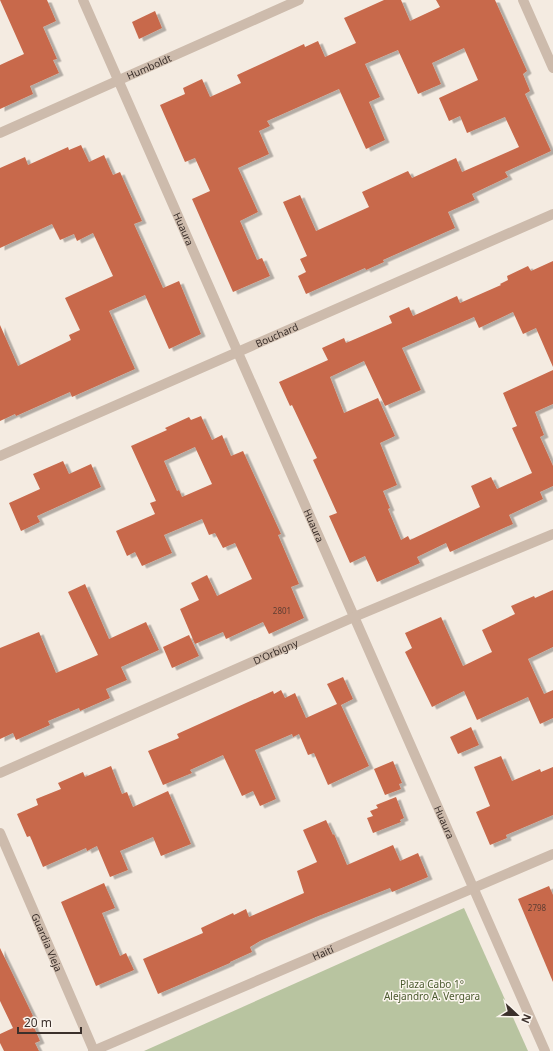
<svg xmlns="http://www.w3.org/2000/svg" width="553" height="1051" viewBox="0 0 553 1051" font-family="'Noto Sans',sans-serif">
  <defs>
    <filter id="shadow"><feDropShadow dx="4.5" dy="2.5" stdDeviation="0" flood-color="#0004"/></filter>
  </defs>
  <rect width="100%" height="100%" fill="#f4ebe1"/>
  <path fill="#b8c4a0" d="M464,908l64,143h-384z"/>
  <g fill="#c8694b" fill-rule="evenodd" filter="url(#shadow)">
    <path d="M0,0h47l9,21 -13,6 14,32 -4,1 6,13 -29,13 3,8 -33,15v-44l24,-11z"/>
    <path d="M384,0h17l9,21 30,-14 -4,-7h59l32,71 -4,3 7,17 -5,3 26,57 -46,21 3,5 -36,17 3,6 -27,12 7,16 -72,32 1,2 -18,8 -1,-2 -59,26 -8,-18 8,-4 -6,-13 7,-3 -24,-54 17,-7 16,36 53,-24 -7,-15 46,-21 4,7 44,-20 6,14 57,-25 -14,-30 -38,16 -7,-17 -11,5 -10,-23 39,-18 -14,-32 -32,15 9,21 -23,10 -20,-44 -33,14 15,33 -11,5 16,38 -19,9 -27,-60 -72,32 3,5 -11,5 10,23 -31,14 20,44 -18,9 17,39 5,-2 8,18 -37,16 -41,-93 18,-8 -15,-33 -10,4 -25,-57 25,-11 -2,-6 19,-9 8,18 31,-14 -4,-8 67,-31 1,3 13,-6 7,16 31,-14 -12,-25z"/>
    <path d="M155,11l7,17 -23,11 -7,-17z"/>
    <path d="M81,145l8,17 15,-7 9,20 7,-3 22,49 -8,3 29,64 16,-7 22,53 -32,15 -24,-54 -36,16 26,58 -63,28 -2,-5 -54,24 -1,-2 -15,7v-96l18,41 53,-26 -2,-5 11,-5 -15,-32 48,-22 -20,-43 -16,8 -3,-7 -14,6 -8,-16 -52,24v-80l25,-11 3,8 40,-18 1,3z"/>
    <path d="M553,261v106l-17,-39 -13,6 -10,-22 -34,16 -5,-11 -72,31 19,42 -36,16 -21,-45 -34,16 14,36 34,-15 17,38 -15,7 17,42 -14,6 7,17 -2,1 13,31 7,-4 2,4 70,-33 -9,-21 20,-9 6,12 35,-16 -20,-45 5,-2 -14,-33 50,-23v34l-18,8 9,23 -4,2 13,29v20l-13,6 3,7 -34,16 4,9 -63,28 -4,-9 -29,14 3,6 -43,19 -12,-26 -15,7 -21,-47 8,-3 -24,-53 4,-2 -25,-53 -2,1 -11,-24 49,-22 -6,-12 22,-10 2,5 46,-20 -3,-7 20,-9 4,9 44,-20 3,7 41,-18 -1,-1 8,-4 -1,-4 21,-10 3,5z"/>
    <path d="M201,416l11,24 10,-5 9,21 12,-5 38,83 -3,1 21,49 -8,3 13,31 -35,16 -6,-12 -37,17 -3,-7 -28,12 -15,-35 19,-9 -8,-17 16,-8 10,21 35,-17 -17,-36 -12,5 -8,-15 -6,2 -7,-16 -38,16 8,18 -30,13 -7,-14 -8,4 -11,-25 39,-17 -5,-11 6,-2 -25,-55 36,-16 -2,-2 24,-11 2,3zM195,447l17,37 -30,13 -3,-7 -2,1 -13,-30z"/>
    <path d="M63,461l6,13 22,-10 10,23 -64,29 3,6 -19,9 -12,-28 31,-14 -7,-15z"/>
    <path d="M85,584l24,55 37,-17 13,28 -38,17 6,13 -21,9 4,9 -30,13 -1,-3 -31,13 2,4 -34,15 -3,-7 -13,6v-91l39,-16 17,41 42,-18 -30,-63z"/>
    <path d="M553,590v57l-25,12 16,35 9,-4v28l-13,6 -12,-27 -51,23 -13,-29 -32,16 -27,-55 7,-4 -7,-15 36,-16 22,49 29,-14 -10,-22 33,-16 -4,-8 23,-10 1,2z"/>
    <path d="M189,635l10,21 -27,12 -9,-21z"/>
    <path d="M343,677l10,22 -12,6 28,61 -41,19 -14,-32 -6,2 -9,-21 -6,3 -1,-3 -37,16 21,49 -16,7 -7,-15 -11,5 -19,-41 -33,15 2,3 -29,12 -15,-34 31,-13 -2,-4 96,-43 1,3 7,-4 4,8 10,-5 11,25 31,-14 -10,-20z"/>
    <path d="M471,727l8,18 -21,9 -8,-17z"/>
    <path d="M501,756l11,25 28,-12 1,3 12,-5v48l-47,20 1,3 -17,7 -14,-33 14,-6 -16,-39z"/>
    <path d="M393,761l9,22 -3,1 2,5 -16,6 -11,-26z"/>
    <path d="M111,766l11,28 5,-2 6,15 35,-16 23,53 -30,12 -8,-19 -33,14 8,19 -18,7 -13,-31 -10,5 -1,-3 -43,19 -13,-31 -3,1 -10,-23 21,-9 -2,-6 25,-10 -3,-6 25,-11 2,5z"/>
    <path d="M396,797l8,21 -4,2 1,2 -28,11 -6,-15 6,-2 -3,-5 8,-3 -2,-3z"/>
    <path d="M326,820l7,15 1,-1 13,31 46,-20 7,16 18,-8 10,24 -36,15 -2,-4 -74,29 -56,24 -10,6 2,5 -22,10v1l-72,31 -15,-35 60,-26 -2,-5 32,-15 1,2 12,-6 3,8 55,-24 -7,-22 20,-9 -14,-32z"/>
    <path d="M104,883l11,25 -13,5 18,43 6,-3 8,17 -38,16 -35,-84z"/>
    <path d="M549,886l4,9v87l-35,-83z"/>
    <path d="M0,948l33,68 -3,2 10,23 -5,2 4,8h-35l-4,-8v-9l13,-6 -13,-27z"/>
  </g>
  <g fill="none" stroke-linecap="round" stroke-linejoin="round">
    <g stroke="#cdbbac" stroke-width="10">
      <path id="s1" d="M83,0l462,1051"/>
      <path d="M523,0l30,68"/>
      <path id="s2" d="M0,133l299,-133"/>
      <path id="s3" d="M0,456l553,-242"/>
      <path id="s4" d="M0,773l354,-156 199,-83"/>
      <path id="s5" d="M0,833l94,218"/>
      <path id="s6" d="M93,1051l460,-197"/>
    </g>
  </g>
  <g text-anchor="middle" stroke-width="3" stroke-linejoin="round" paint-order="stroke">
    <g font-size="8" fill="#5e3e33">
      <text x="282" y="614">2801</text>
      <text x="537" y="911">2798</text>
    </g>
    <g font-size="10" fill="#3b302b" stroke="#fbf5ee">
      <text dy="4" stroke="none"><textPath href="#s2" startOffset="163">Humboldt</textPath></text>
      <text dy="4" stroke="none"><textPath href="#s1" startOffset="250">Huaura</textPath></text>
      <text dy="4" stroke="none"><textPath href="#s3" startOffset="302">Bouchard</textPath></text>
      <text dy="4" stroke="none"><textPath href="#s1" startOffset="574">Huaura</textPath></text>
      <text dy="4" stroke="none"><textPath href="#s4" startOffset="301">D'Orbigny</textPath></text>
      <text dy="4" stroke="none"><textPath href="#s1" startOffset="898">Huaura</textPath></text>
      <text dy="4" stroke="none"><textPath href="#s5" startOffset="119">Guardia Vieja</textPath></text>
      <text dy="4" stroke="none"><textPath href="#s6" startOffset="250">Haití</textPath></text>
    </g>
    <g font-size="10" fill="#4a5a2e" stroke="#fbf5ee">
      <text x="432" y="988">Plaza Cabo 1°<tspan x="432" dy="12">Alejandro A. Vergara</tspan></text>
    </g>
  </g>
  <g transform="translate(517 1015) rotate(112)" stroke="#fbf5ee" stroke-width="3" paint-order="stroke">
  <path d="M0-3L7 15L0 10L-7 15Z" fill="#3b302b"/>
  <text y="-6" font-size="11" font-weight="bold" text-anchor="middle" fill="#3b302b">N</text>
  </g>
  <path d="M18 1027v6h63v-6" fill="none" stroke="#3b302b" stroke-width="2"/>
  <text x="24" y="1027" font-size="12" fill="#3b302b" stroke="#fbf5ee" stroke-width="3" paint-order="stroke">20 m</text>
</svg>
